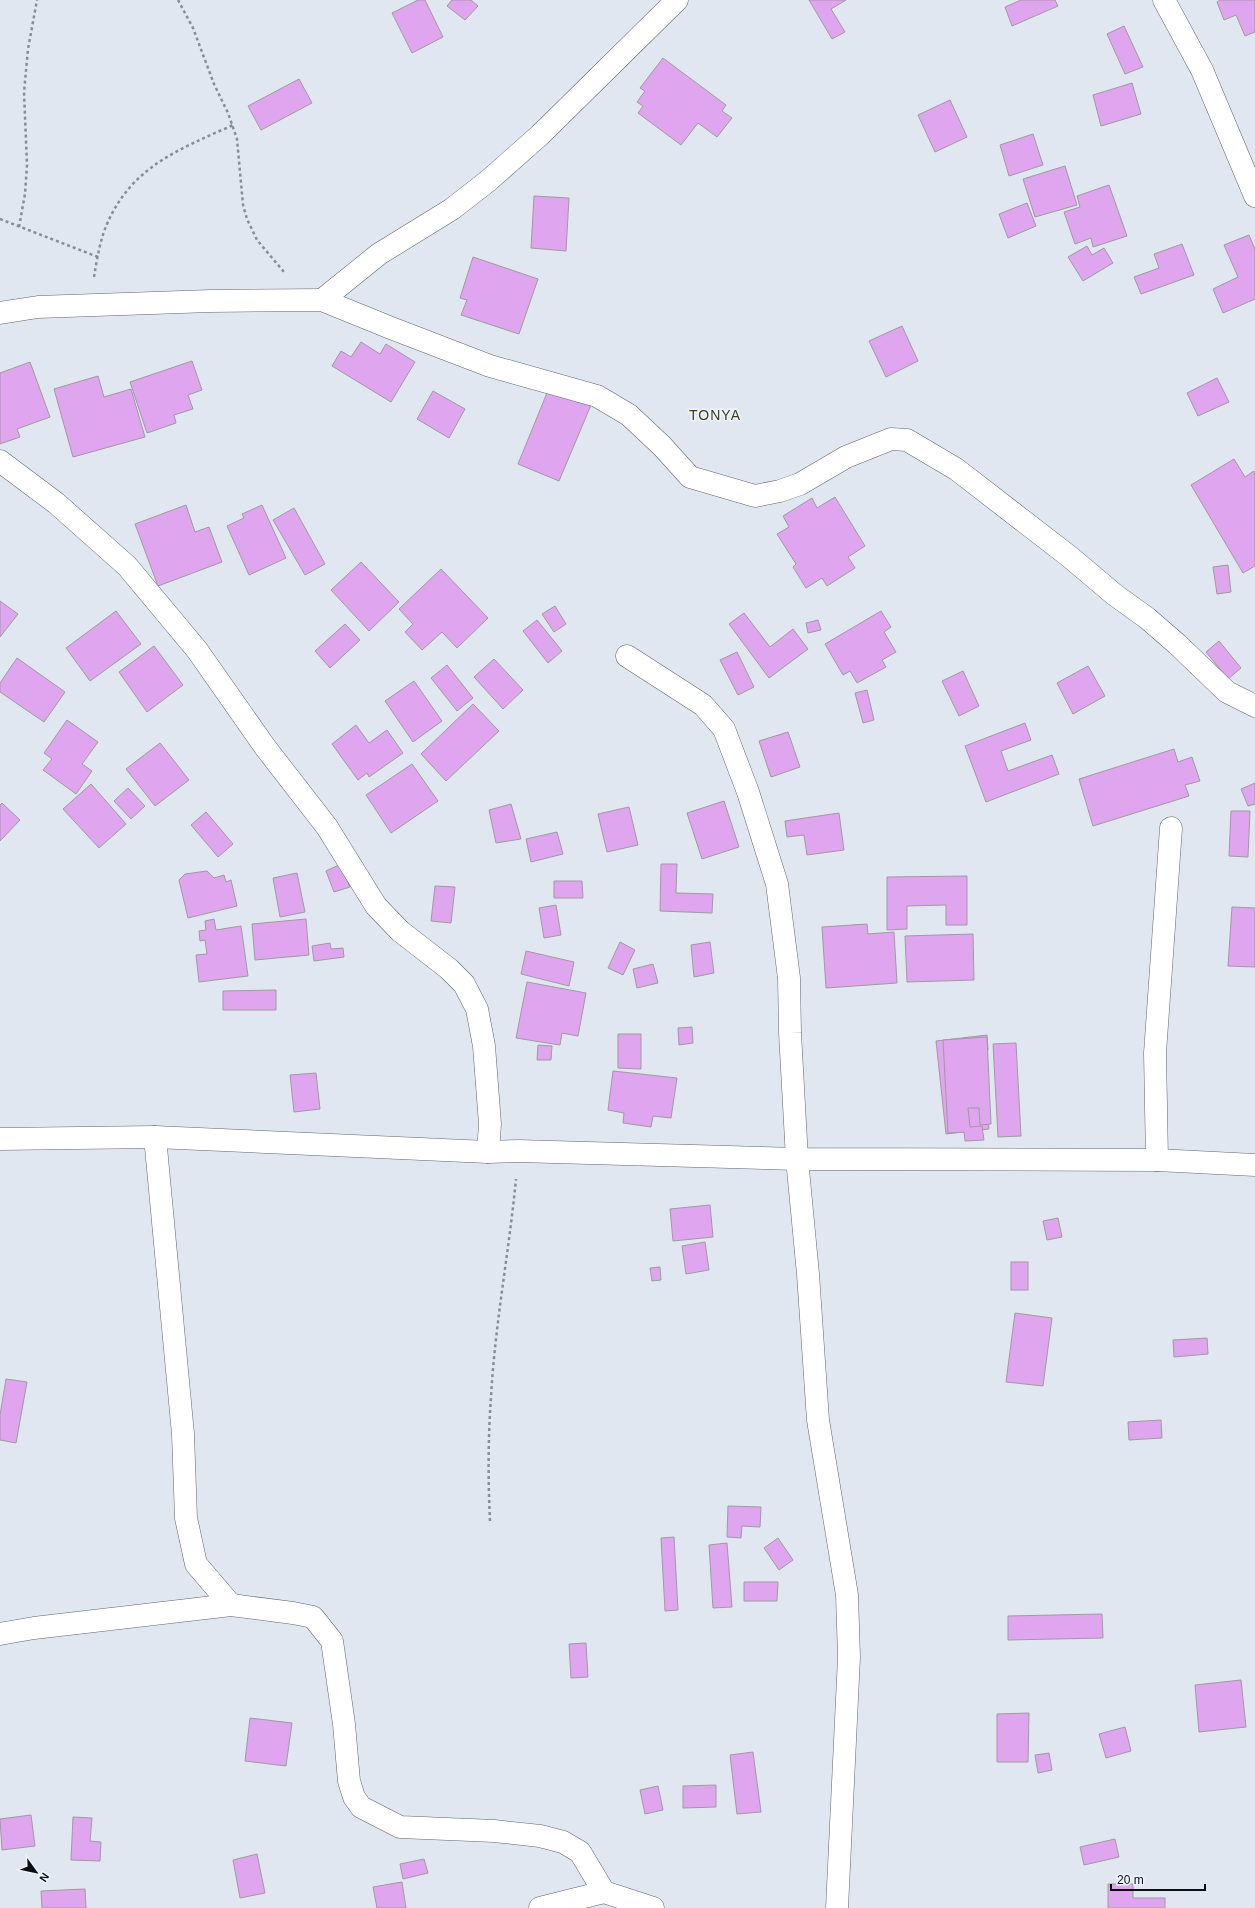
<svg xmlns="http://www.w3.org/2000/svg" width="1255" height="1908" viewBox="0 0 1255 1908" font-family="Helvetica,sans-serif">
  <rect width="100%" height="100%" fill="#e0e7f0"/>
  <g fill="#e0a5ef" stroke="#a099a2">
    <path d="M418,0h7l18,37 -31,16 -20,-40z"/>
    <path d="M452,0h19l7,6 -13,14 -18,-14z"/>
    <path d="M809,0h37l-15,9 14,23 -13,7z"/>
    <path d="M1021,0h34l3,6 -46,20 -7,-19z"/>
    <path d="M1220,0h35v32l-10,4 -9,-21 -12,5 -7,-18z"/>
    <path d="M1124,26l19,41 -18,7 -18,-40z"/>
    <path d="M663,58l63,47 -4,6 10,7 -15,19 -19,-14 -17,22 -43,-32 5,-7 -6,-4 8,-11 -5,-3z"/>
    <path d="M299,79l13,24 -51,27 -13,-24z"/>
    <path d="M1132,83l9,31 -40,12 -8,-31z"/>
    <path d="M950,100l17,37 -32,15 -17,-37z"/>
    <path d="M1033,134l10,31 -34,11 -9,-31z"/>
    <path d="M1065,166l12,39 -42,12 -12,-38z"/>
    <path d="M1109,185l18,51 -34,11 -2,-9 -16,6 -11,-32 16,-5 -3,-11z"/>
    <path d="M534,196l35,2 -3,53 -35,-3z"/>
    <path d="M1027,203l9,23 -28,12 -9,-24z"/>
    <path d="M1249,235l6,14v50l-32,14 -10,-24 25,-12 -14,-32z"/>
    <path d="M1182,244l12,31 -53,19 -7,-17 25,-9 -5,-14z"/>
    <path d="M1087,246l5,9 12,-7 9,15 -30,18 -15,-24z"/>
    <path d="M473,257l65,22 -19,55 -58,-19 6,-15 -7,-2z"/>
    <path d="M902,326l16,35 -32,16 -17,-36z"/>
    <path d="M361,342l19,12 6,-10 29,18 -24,40 -59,-36 9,-15 10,6z"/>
    <path d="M192,361l10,29 -14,5 5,14 -19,6 2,8 -29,10 -17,-51z"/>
    <path d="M30,362l20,55 -33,12 3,8 -20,7v-71z"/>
    <path d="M98,376l6,21 27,-8 14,48 -72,20 -19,-68z"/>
    <path d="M1217,378l12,24 -31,14 -11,-23z"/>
    <path d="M549,388l42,17 -32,76 -41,-17z"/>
    <path d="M433,391l32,18 -16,29 -32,-19z"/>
    <path d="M1234,459l11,18 9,-6 1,2v93l-12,7 -52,-88z"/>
    <path d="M835,497l30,49 -17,11 7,11 -28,18 -5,-8 -16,10 -13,-21 3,-3 -19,-30 12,-7 -6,-11 29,-18 5,10z"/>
    <path d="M186,505l9,27 14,-5 13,35 -64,24 -23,-62z"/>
    <path d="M262,505l24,53 -37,17 -22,-49 17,-8 -2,-4z"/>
    <path d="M294,508l31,56 -20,11 -32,-55z"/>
    <path d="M361,562l38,40 -30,29 -38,-41z"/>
    <path d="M1228,565l3,27 -14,2 -4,-27z"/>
    <path d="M441,569l47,49 -31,30 -15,-16 -20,18 -17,-18 8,-8 -14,-15z"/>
    <path d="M0,601l18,13 -18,23z"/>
    <path d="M555,606l11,18 -12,8 -12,-18z"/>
    <path d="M116,611l25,33 -51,37 -24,-33z"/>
    <path d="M881,611l10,16 -7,5 12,20 -14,8 4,7 -29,16 -7,-12 -7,4 -18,-31z"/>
    <path d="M744,613l26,34 23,-18 15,20 -39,29 -40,-54z"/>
    <path d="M537,620l25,31 -14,12 -25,-32z"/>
    <path d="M818,620l3,10 -13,3 -2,-10z"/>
    <path d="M345,624l15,16 -30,28 -15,-17z"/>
    <path d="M1219,641l22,27 -13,11 -22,-27z"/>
    <path d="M154,646l29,39 -36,27 -28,-40z"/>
    <path d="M737,652l17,35 -16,8 -18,-35z"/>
    <path d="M17,658l48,34 -21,30 -44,-30v-9z"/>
    <path d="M494,659l29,31 -20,19 -29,-32z"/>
    <path d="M447,665l26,33 -16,13 -26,-33z"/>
    <path d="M1088,666l17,30 -32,18 -16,-31z"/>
    <path d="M963,671l16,35 -20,10 -17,-35z"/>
    <path d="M414,681l28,40 -29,21 -28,-41z"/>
    <path d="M867,690l7,30 -11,3 -8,-30z"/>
    <path d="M473,704l26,27 -53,50 -25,-27z"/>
    <path d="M67,720l31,22 -16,22 10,7 -16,23 -33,-24 9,-11 -8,-6z"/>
    <path d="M1025,723l6,17 -30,11 7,20 44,-16 7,19 -73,28 -21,-56z"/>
    <path d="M356,725l13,18 18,-13 16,23 -34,24 -2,-4 -9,7 -26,-36z"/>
    <path d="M788,732l12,35 -29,10 -12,-36z"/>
    <path d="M160,743l29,37 -34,26 -29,-37z"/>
    <path d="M1174,749l4,13 14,-5 8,24 -15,4 4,11 -96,30 -14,-47z"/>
    <path d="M412,764l26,37 -47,32 -25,-38z"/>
    <path d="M1255,783v21l-7,2 -7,-17z"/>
    <path d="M91,784l35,40 -27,24 -36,-39z"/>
    <path d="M128,788l17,18 -14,13 -17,-18z"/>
    <path d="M724,801l15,46 -37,12 -15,-46z"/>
    <path d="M2,803l18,17 -20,21v-36z"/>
    <path d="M511,804l10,35 -25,4 -7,-33z"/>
    <path d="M629,807l9,38 -31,7 -9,-38z"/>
    <path d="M1231,811h19l-2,46 -19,-1z"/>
    <path d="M206,812l27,32 -15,13 -27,-32z"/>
    <path d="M839,813l5,37 -37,5 -3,-20 -17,2 -2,-16z"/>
    <path d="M557,832l6,22 -32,8 -5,-23z"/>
    <path d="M341,864l9,23 -16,5 -8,-21z"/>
    <path d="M661,864h16l-1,29 37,1 -1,19 -52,-2z"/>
    <path d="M207,871l7,7 10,-3 2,7 5,-2 6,26 -49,12 -9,-38 6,-6z"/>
    <path d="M297,873l8,39 -25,5 -7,-39z"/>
    <path d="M967,876v49h-21v-20l-39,1v23l-20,1v-53z"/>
    <path d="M554,881h28l1,17h-29z"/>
    <path d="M435,886l20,1 -4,36 -20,-2z"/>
    <path d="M556,905l5,30 -17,3 -5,-30z"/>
    <path d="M1232,907l23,1v59l-27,-1z"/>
    <path d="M214,919l2,11 25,-4 7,50 -49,6 -3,-27 11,-1 -2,-14 -5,1 -1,-10 7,-1 -1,-9z"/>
    <path d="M306,919l3,36 -54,5 -3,-36z"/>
    <path d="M867,924l1,10 26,-2 3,51 -71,5 -4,-61z"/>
    <path d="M973,934l1,46 -67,2 -2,-46z"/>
    <path d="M620,942l15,8 -12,25 -15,-7z"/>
    <path d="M710,942l4,31 -20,4 -3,-32z"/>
    <path d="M330,943l1,6 12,-1 1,9 -30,4 -2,-15z"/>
    <path d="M526,951l48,11 -5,24 -48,-12z"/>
    <path d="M653,964l5,19 -21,5 -4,-19z"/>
    <path d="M527,982l59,11 -8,43 -16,-3 -2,12 -44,-7z"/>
    <path d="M276,990v20h-53v-19z"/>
    <path d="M692,1027l1,16 -14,2 -1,-17z"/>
    <path d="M618,1034h23v35l-23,-1z"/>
    <path d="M987,1035l1,15 -8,1 9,78 -43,5 -10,-93z"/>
    <path d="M987,1037l4,87 -11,1 -1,-17h-11l2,19 12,-1 2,14 -19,1 -1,-9 -16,1 -5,-93z"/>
    <path d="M1016,1043l5,93 -23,1 -5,-93z"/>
    <path d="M538,1045l14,1 -1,14h-14z"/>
    <path d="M613,1071l64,7 -6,40 -18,-2 -2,11 -28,-4 1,-10 -16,-3z"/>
    <path d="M316,1073l4,36 -26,3 -4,-37z"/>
    <path d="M710,1205l3,32 -40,4 -3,-32z"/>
    <path d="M1058,1218l4,19 -15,3 -4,-19z"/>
    <path d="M705,1242l4,28 -23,4 -4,-28z"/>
    <rect x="1011" y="1262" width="17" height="28"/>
    <path d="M660,1267l1,13 -9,1 -2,-13z"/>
    <path d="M1015,1313l37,5 -9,68 -37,-4z"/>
    <path d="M1207,1338l1,16 -34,3 -1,-17z"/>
    <path d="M6,1379l21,3 -11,61 -16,-3v-25z"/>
    <path d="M1161,1420l1,18 -33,2 -1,-18z"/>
    <path d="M728,1506l33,1 -1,20 -18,-1 -1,12 -14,-1z"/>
    <path d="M674,1537l4,73 -13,1 -4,-73z"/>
    <path d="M778,1538l15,22 -14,10 -15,-22z"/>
    <path d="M727,1543l5,64 -19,1 -4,-63z"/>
    <path d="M744,1582h34l-1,19h-33z"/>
    <path d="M1102,1614l1,24 -95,2v-24z"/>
    <path d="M586,1643l2,34 -17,1 -2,-34z"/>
    <path d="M1241,1680l5,47 -47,5 -4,-47z"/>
    <path d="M1029,1713l-1,49h-31v-48z"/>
    <path d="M250,1718l42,5 -6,43 -41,-5z"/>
    <path d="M1125,1727l6,24 -25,7 -7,-24z"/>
    <path d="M753,1752l8,60 -24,2 -7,-59z"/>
    <path d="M1049,1753l3,17 -14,3 -3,-18z"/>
    <path d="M716,1785v22l-33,1v-22z"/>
    <path d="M658,1786l5,24 -18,4 -5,-24z"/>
    <path d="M31,1815l4,31 -33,4 -2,-31z"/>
    <path d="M73,1817l19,1 -2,23 11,1 -1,19 -29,-1z"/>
    <path d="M1115,1839l4,18 -35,8 -4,-18z"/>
    <path d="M257,1854l8,39 -25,5 -7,-38z"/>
    <path d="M424,1859l4,14 -25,6 -3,-15z"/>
    <path d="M402,1882l4,26h-29l-4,-21z"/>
    <path d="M1108,1884h25v14h32v10h-57z"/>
    <path d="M85,1889l1,19h-44l-1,-17z"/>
  </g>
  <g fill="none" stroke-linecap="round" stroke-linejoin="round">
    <defs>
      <g id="minor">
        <path d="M1164,0l38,70 53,126"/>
        <path d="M322,300l57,-46 73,-45 36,-28 52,-46 137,-135"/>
        <path d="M0,313l38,-6 172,-6 112,-1 69,28 99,38 107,30 32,19 33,31 28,31 65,19 25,-5 20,-7 46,-27 45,-18 16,1 49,29 114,88 45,38 32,23 30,26 50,48 28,14"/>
        <path d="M0,461l56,42 71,63 70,84 68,97 62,80 49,79 24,25 49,38 15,15 13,25 7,37 6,78 -2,28"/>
        <path d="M627,656l76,49 21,24 24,63 29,92 12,94 1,55 7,126 11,115 10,146 29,175 2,62 -12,251"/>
        <path d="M155,1137l28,297 3,84 10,46 35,41"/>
        <path d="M0,1139l155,-2 333,15 30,-1 279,8 360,1 98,5"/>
        <path d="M1157,1160l-2,-107 16,-225"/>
        <path d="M0,1634l34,-6 197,-23 62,8 20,4 19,24 12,83 5,57 5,16 7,10 39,20 94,4 46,5 23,6 17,10 24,40"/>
        <path d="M540,1908l64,-16 49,16"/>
      </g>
    </defs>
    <use href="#minor" stroke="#60666e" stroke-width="23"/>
    <g stroke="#888d94" stroke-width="2.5" stroke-dasharray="3 3" stroke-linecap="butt">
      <path d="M178,0l15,28 21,56 14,29 9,26 6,66 4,14 10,21 27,32"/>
      <path d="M0,219l98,38"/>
      <path d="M19,227l6,-33 2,-29 -3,-73 4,-43 9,-49"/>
      <path d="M94,277c3,-18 6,-37 13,-53 25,-58 73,-75 126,-99"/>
      <path d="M490,1521c-2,-41 -2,-83 1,-124 4,-73 18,-145 25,-218"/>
    </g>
    <use href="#minor" stroke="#fff" stroke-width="22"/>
  </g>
  <g text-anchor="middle" stroke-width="3.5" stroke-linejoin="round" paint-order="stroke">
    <g font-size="14" letter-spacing="1" fill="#403e15" stroke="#edf4fe">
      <text x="715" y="420">TONYA</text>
    </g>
  </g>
  <g transform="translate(36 1872) rotate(123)" stroke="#edf4fe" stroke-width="3" paint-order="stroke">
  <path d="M0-3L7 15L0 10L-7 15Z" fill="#0b0e11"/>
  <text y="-6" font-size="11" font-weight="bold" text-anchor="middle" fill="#0b0e11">N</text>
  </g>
  <path d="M1111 1884v6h94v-6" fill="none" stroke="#0b0e11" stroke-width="2"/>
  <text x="1117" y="1884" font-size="12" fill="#0b0e11" stroke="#edf4fe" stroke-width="3" paint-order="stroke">20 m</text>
</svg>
